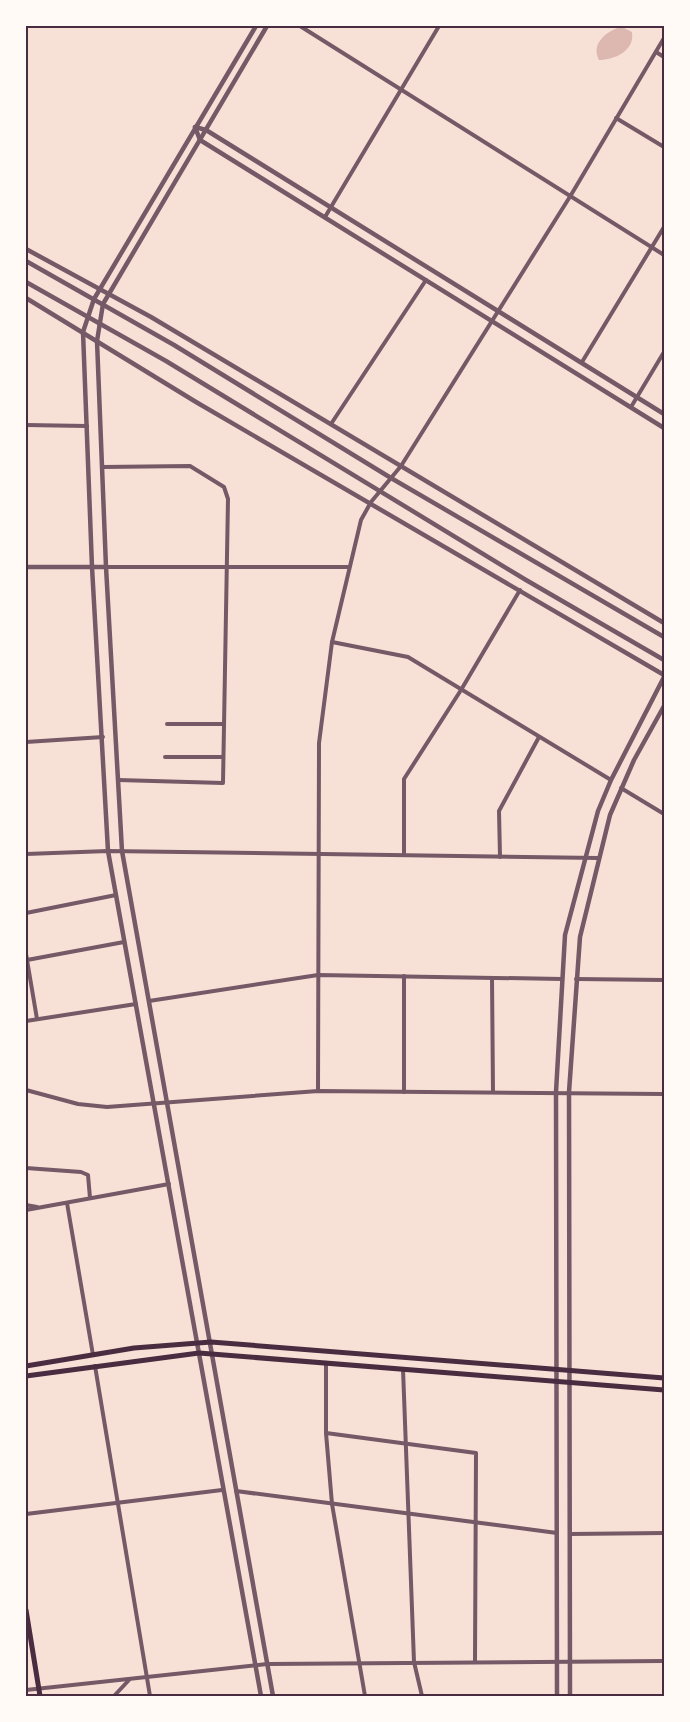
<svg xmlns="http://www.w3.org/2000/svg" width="690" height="1722" viewBox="0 0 690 1722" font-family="'DejaVu Sans',sans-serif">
  <rect width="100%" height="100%" fill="#f7e1d7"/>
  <path fill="#dcb8b0" d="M622,27l10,5c3,19 -18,28 -33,28 -9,-16 8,-30 23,-33z"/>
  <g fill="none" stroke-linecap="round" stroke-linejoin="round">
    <g stroke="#755966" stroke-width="4">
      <path d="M300,26l364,229"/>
      <path d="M656,52l8,5"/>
      <path d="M616,118l48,29"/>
      <path d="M325,217l114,-191"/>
      <path d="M582,362l82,-135"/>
      <path d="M631,407l33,-55"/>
      <path d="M331,424l95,-144"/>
      <path d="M26,425l61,1"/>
      <path d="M102,467l88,-1 34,21 4,12 -5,284 -105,-3"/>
      <path d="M106,567h242"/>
      <path d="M332,642l76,15 203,123"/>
      <path d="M167,724h55"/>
      <path d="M26,742l77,-5"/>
      <path d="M165,757h58"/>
      <path d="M621,788l43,26"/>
      <path d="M26,854l82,-3 490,7"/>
      <path d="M404,855v-76l57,-89 59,-100"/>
      <path d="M500,857l-1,-46 40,-74"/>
      <path d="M26,913l90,-18"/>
      <path d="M26,954l11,65"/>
      <path d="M27,960l97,-18"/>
      <path d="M404,976v116"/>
      <path d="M492,978l1,114"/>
      <path d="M576,979l88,1"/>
      <path d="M149,1001l169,-26 244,4"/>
      <path d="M26,1021l110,-17"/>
      <path d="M26,1090l52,14 29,3 211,-16 346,3"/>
      <path d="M318,1091l1,-348 13,-101 29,-122 10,-18 30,-36 170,-271 93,-157"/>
      <path d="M26,1168l55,4 7,3 2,23"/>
      <path d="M67,1203l26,152"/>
      <path d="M26,1205l11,2"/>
      <path d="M26,1210l143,-26"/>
      <path d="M326,1363v70l6,71 33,192"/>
      <path d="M95,1366l55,330"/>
      <path d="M403,1369l11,293 8,34"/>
      <path d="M326,1433l150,20 -1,209"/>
      <path d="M236,1491l321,42"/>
      <path d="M26,1514l196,-24"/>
      <path d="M570,1534l94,-1"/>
      <path d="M26,1690l241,-26 397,-3"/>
      <path d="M114,1696l15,-16"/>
    </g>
    <g stroke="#755966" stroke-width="4.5">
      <path d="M256,26l-162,273 -11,33 9,235 16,284 153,845"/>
      <path d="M267,26l-164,278 -6,37 9,226 16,284 151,845"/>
      <path d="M195,127l5,13 464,288"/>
      <path d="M195,127l11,3 458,284"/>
      <path d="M26,249l125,68 513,306"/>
      <path d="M26,261l148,84 217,133 273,159"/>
      <path d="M26,282l140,79 360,219 138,80"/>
      <path d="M26,298l170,104 468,273"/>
      <path d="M26,567h80"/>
      <path d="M557,1696l-1,-604 9,-157 33,-124 13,-31 53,-103"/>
      <path d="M570,1696l-1,-604 11,-155 30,-122 24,-55 30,-54"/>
    </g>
    <g stroke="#4a2c40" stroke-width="5">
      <path d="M26,1366l108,-18 77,-6 453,36"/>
      <path d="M26,1376l173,-23 465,37"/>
      <path d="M26,1610l14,86"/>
    </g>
  </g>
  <rect width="690" height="1722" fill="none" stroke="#fffaf5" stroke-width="54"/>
  <rect x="27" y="27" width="636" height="1668" fill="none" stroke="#4a2c40" stroke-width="2"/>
</svg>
